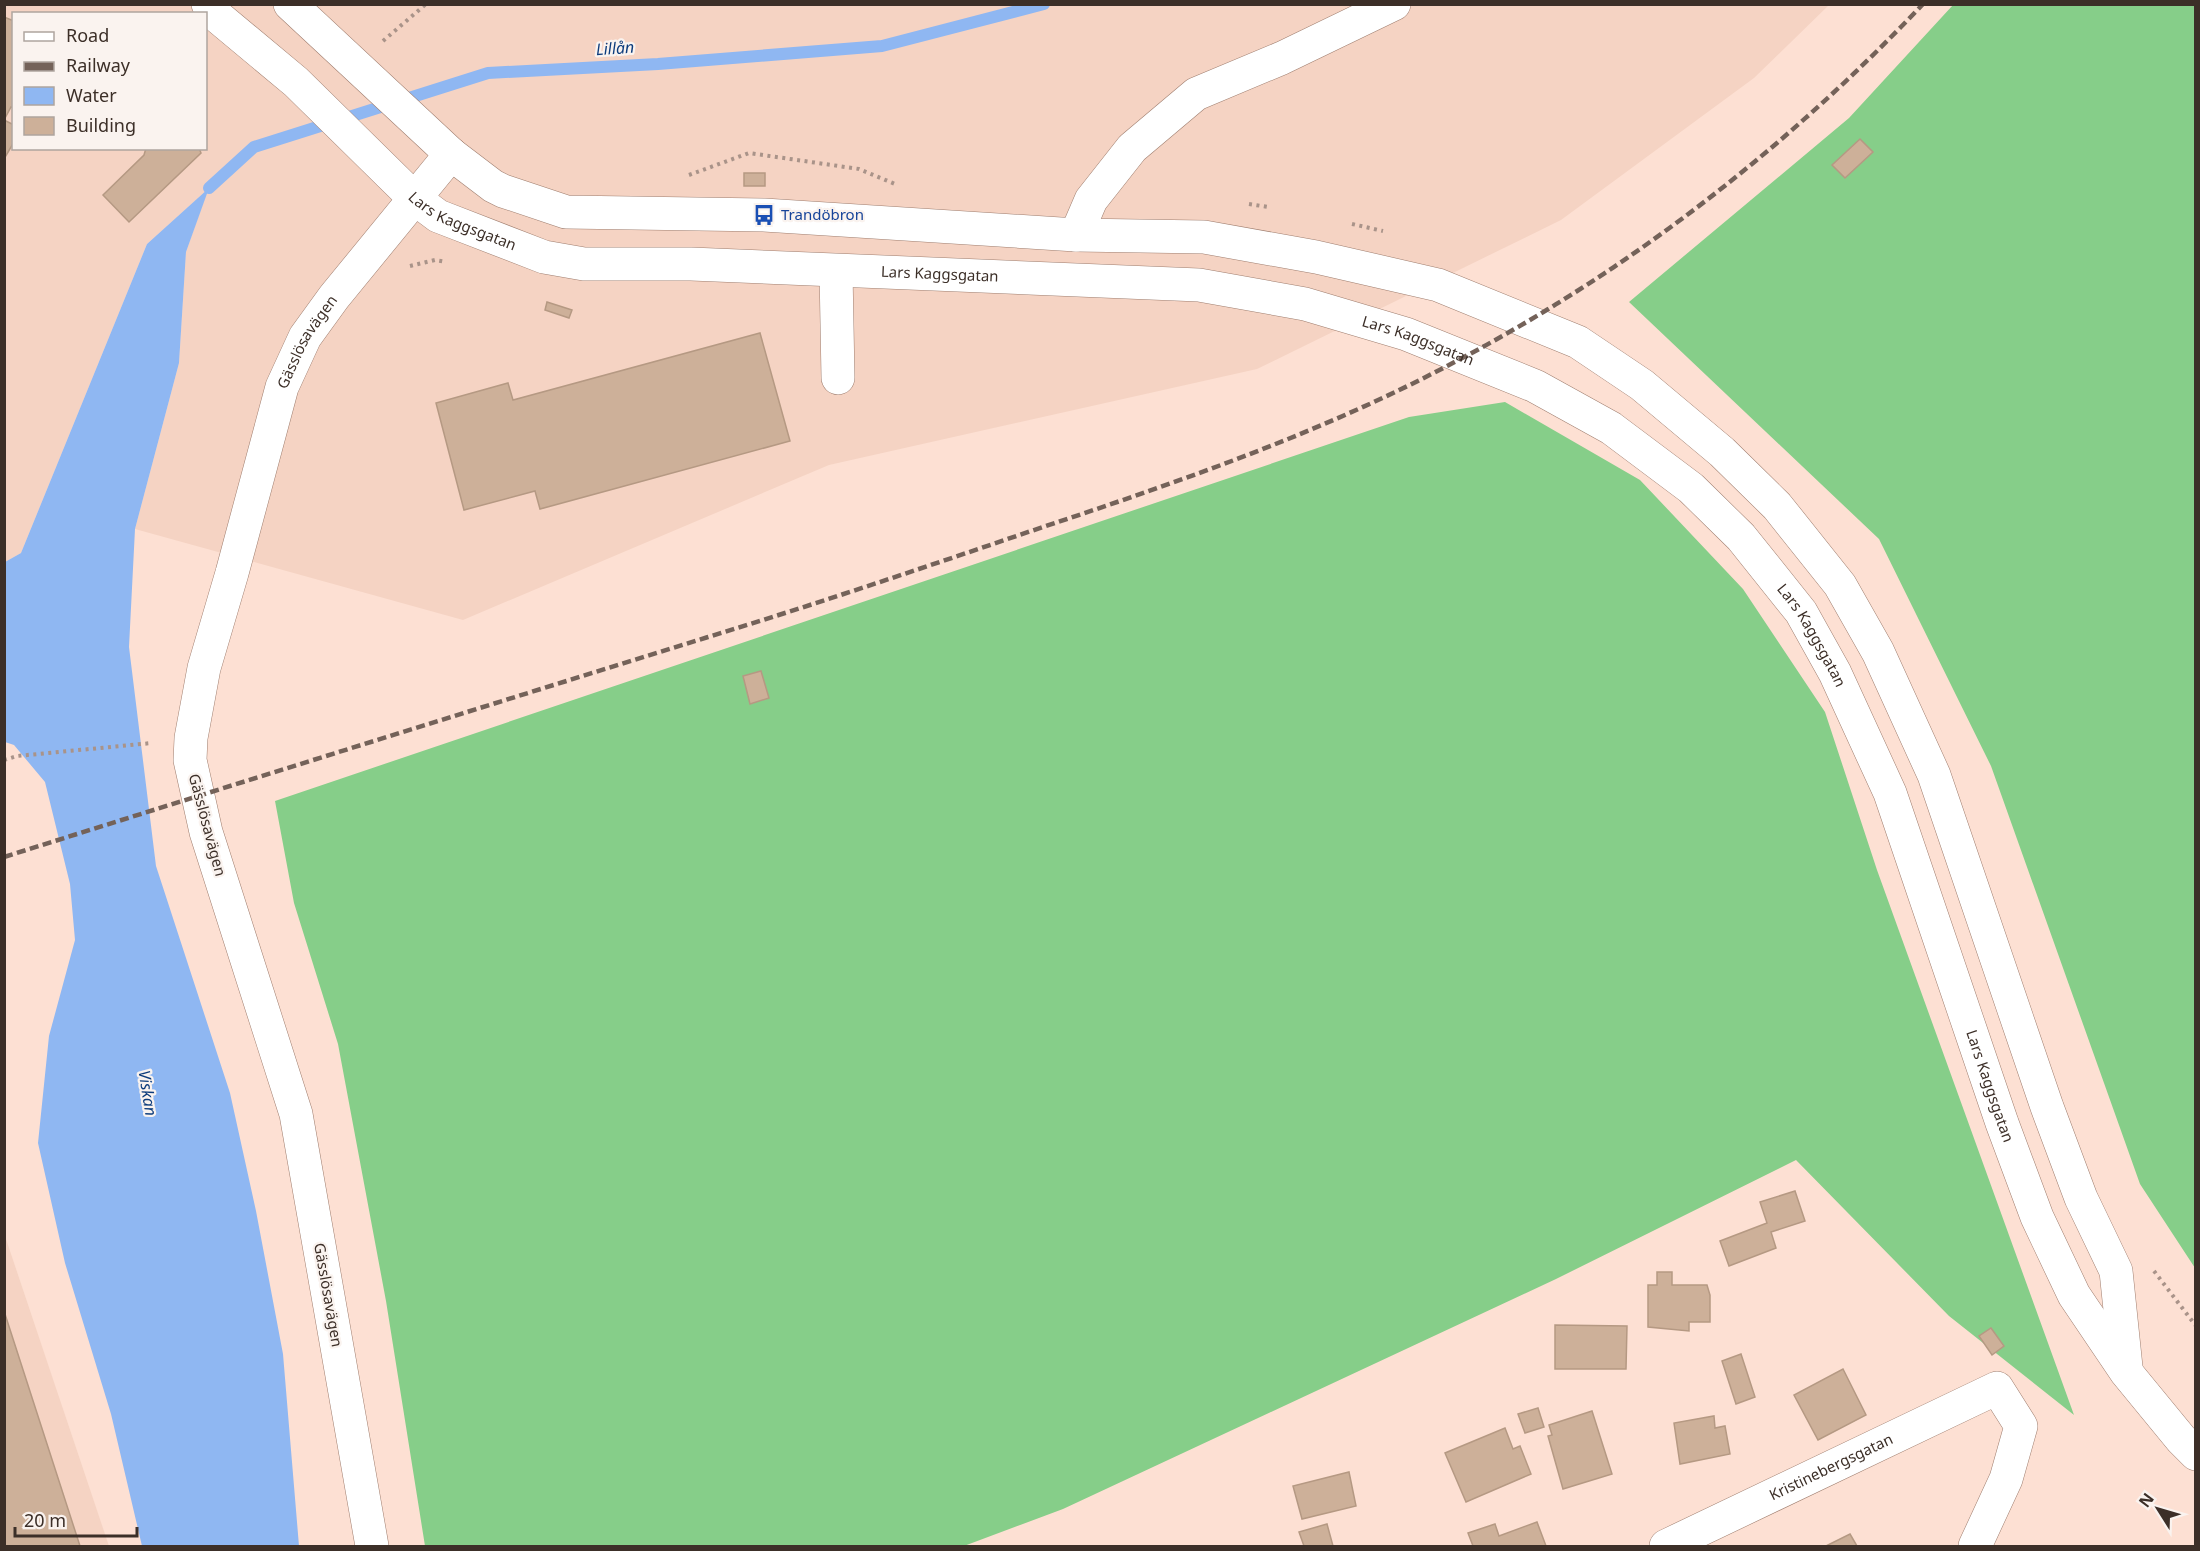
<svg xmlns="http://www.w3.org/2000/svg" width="2200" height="1551" viewBox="0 0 2200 1551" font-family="'Noto Sans',sans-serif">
  <rect width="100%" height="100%" fill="#fde0d3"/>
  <g fill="#f5d3c3" fill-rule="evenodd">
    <path d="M5,5h1824l-75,73 -193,142 -304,149 -428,96 -366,155 -328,-91 44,-166 7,-111 22,-63 -61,55 -126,309 -16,9zM14,14h192v134h-192z"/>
    <path d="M5,1236l104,310h-104z"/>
  </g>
  <g fill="#86ce89">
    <path d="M1953,5h242v1263l-55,-84 -149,-418 -112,-227 -250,-237 220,-184z"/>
    <path d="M1505,402l135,78 103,109 82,123 52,158 197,545 -125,-99 -153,-156 -240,119 -493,230 -99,37h-539l-39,-245 -48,-257 -44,-141 -19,-102 1134,-384z"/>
  </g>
  <path fill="#8fb7f2" d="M209,188l-23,64 -7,111 -44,166 -6,118 27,219 74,227 26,118 27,143 16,192h-157l-31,-132 -46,-151 -27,-120 11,-107 26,-96 -5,-56 -25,-102 -31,-37 -9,-3v-180l16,-9 126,-309z"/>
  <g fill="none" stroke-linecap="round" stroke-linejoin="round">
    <path stroke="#8fb7f2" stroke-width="12" d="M209,188l45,-41 234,-74 170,-9 224,-18 162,-42"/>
  </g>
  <g fill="#cdb099" stroke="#b59983" stroke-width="1.5">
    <path d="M4,17l10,4v87l-3,-1 -7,13z"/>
    <path d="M4,120l10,5v17l-10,17z"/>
    <path d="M1860,139l13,13 -28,26 -13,-13z"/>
    <path d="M146,148h53l2,5 -72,69 -26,-27 41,-40z"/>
    <rect x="744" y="173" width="21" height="13"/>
    <path d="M547,302l25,8 -3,8 -24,-8z"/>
    <path d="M760,333l30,108 -250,68 -5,-18 -71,19 -28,-107 72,-20 5,17z"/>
    <path d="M761,671l8,27 -19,6 -7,-28z"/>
    <path d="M1795,1191l10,30 -34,11 5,16 -47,18 -9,-25 47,-18 -7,-21z"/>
    <path d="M1657,1272h15v13h35l3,10v27h-21v9l-41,-4v-42h9z"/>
    <path d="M4,1311l76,235h-76z"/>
    <path d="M1555,1325l72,1 -1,43h-71z"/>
    <path d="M1991,1328l13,18 -12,9 -13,-19z"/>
    <path d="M1741,1354l14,43 -19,7 -14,-43z"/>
    <path d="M1843,1369l23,46 -48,25 -24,-45z"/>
    <path d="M1538,1408l6,19 -19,6 -7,-19z"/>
    <path d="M1592,1411l20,63 -49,15 -15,-53 4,-1 -3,-10z"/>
    <path d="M1714,1416l1,12 10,-2 5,28 -50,10 -6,-41z"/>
    <path d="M1505,1428l8,21 7,-3 11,28 -65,28 -21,-49z"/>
    <path d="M1349,1472l7,34 -54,13 -9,-33z"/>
    <path d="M1537,1522l9,24h-73l-5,-13 27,-9 4,12z"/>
    <path d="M1327,1524l6,22h-29l-5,-14z"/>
    <path d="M1850,1534l7,12h-31z"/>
  </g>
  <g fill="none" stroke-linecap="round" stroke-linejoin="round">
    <defs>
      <g id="minor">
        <path id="s1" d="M208,4l4,8 84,70 118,116 24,18 106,41 40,7h107l508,21 106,19 101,30 129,52 76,42 80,60 50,49 60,75 34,61 55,120 112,330 35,94 37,78 52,77 55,67 15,15"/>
        <path d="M290,4l161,150 42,32 10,5 63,21 198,3 312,20 128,2 112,20 122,28 140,57 64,43 80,67 55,54 63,79 38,67 56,123 113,332 34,91 35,73 10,96"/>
        <path d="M1076,235l15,-35 41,-52 64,-54 86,-36 112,-54"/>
        <path d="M836,271l2,107"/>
        <path id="s2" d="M372,1546l-76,-432 -90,-282 -16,-72 1,-22 13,-70 28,-95 50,-186 23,-50 29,-40 117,-143"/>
        <path id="s3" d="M1666,1546l331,-158 24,38 -15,53 -31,67"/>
      </g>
    </defs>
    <use href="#minor" stroke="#9f7e6f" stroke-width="34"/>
    <g stroke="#a99389" stroke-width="4" stroke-dasharray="3 4.5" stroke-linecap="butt">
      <path d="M383,41l43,-37"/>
      <path d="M689,175l60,-22 110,16 36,15"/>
      <path d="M1249,204l19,3"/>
      <path d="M1352,224l31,7"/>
      <path d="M410,266l25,-6 11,2"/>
      <path d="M4,760l13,-4 135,-13"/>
      <path d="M2154,1271l42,55"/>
    </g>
    <use href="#minor" stroke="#fff" stroke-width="33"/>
    <path stroke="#746259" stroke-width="4.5" stroke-dasharray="9 4.5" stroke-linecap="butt" d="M4,857c235,-74 469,-147 704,-220 112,-34 223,-72 335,-110 138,-46 277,-94 406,-162 177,-92 337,-216 474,-361"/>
  </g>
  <defs>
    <symbol id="bus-bare" viewBox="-9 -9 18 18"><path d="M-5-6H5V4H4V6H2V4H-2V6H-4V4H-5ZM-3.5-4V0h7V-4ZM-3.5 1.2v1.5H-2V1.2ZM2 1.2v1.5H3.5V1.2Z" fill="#1a4fb4" stroke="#faf3ef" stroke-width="2.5" paint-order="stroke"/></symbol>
  </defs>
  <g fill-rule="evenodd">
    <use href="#bus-bare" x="749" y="200" width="30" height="30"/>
  </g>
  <g text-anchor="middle" stroke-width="4.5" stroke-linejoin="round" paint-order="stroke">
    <g font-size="15" fill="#164399" stroke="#faf3ef" text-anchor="start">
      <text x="781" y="220">Trandöbron</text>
    </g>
    <g font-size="15" fill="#3c2f28" stroke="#faf3ef">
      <text dy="5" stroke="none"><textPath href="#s1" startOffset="338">Lars Kaggsgatan</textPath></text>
      <text dy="5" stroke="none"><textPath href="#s1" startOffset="824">Lars Kaggsgatan</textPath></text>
      <text dy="5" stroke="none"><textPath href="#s1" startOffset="1310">Lars Kaggsgatan</textPath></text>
      <text dy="5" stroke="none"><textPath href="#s2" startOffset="1245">Gässlösavägen</textPath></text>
      <text dy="5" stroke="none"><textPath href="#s1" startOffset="1814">Lars Kaggsgatan</textPath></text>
      <text transform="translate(207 825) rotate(75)" y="5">Gässlösavägen</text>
      <text dy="5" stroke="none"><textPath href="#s1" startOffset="2300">Lars Kaggsgatan</textPath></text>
      <text transform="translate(328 1295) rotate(80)" y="5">Gässlösavägen</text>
      <text dy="5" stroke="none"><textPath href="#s3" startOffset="183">Kristinebergsgatan</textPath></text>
    </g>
    <g font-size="16" font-style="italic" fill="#0d3c7c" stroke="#faf3ef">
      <text transform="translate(615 48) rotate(-4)" y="6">Lillån</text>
      <text transform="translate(148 1093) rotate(81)" y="6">Viskan</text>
    </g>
  </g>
  <rect width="2200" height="1551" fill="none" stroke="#3c2f28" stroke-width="12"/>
  <rect x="12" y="12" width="195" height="138" fill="#faf3ef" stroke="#aea59f" stroke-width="1.5"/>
  <rect x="24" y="32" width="30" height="9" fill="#ffffff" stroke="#aea59f" stroke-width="1.5"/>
  <text x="66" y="42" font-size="18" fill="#3c2f28">Road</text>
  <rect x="24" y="62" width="30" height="9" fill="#746259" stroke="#aea59f" stroke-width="1.5"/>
  <text x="66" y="72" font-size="18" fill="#3c2f28">Railway</text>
  <rect x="24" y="87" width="30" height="18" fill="#8fb7f2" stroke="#aea59f" stroke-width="1.5"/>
  <text x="66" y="102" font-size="18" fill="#3c2f28">Water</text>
  <rect x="24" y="117" width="30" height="18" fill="#cdb099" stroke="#aea59f" stroke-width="1.5"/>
  <text x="66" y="132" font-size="18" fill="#3c2f28">Building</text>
  <g transform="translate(2158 1509) rotate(307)" stroke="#faf3ef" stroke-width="4.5" paint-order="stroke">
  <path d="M0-4.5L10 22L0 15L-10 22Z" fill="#3c2f28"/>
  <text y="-9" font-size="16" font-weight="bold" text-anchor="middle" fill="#3c2f28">N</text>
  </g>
  <path d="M15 1527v9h122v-9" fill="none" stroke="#3c2f28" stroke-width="3"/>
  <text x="24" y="1527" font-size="18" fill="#3c2f28" stroke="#faf3ef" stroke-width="4.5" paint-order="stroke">20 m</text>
</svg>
